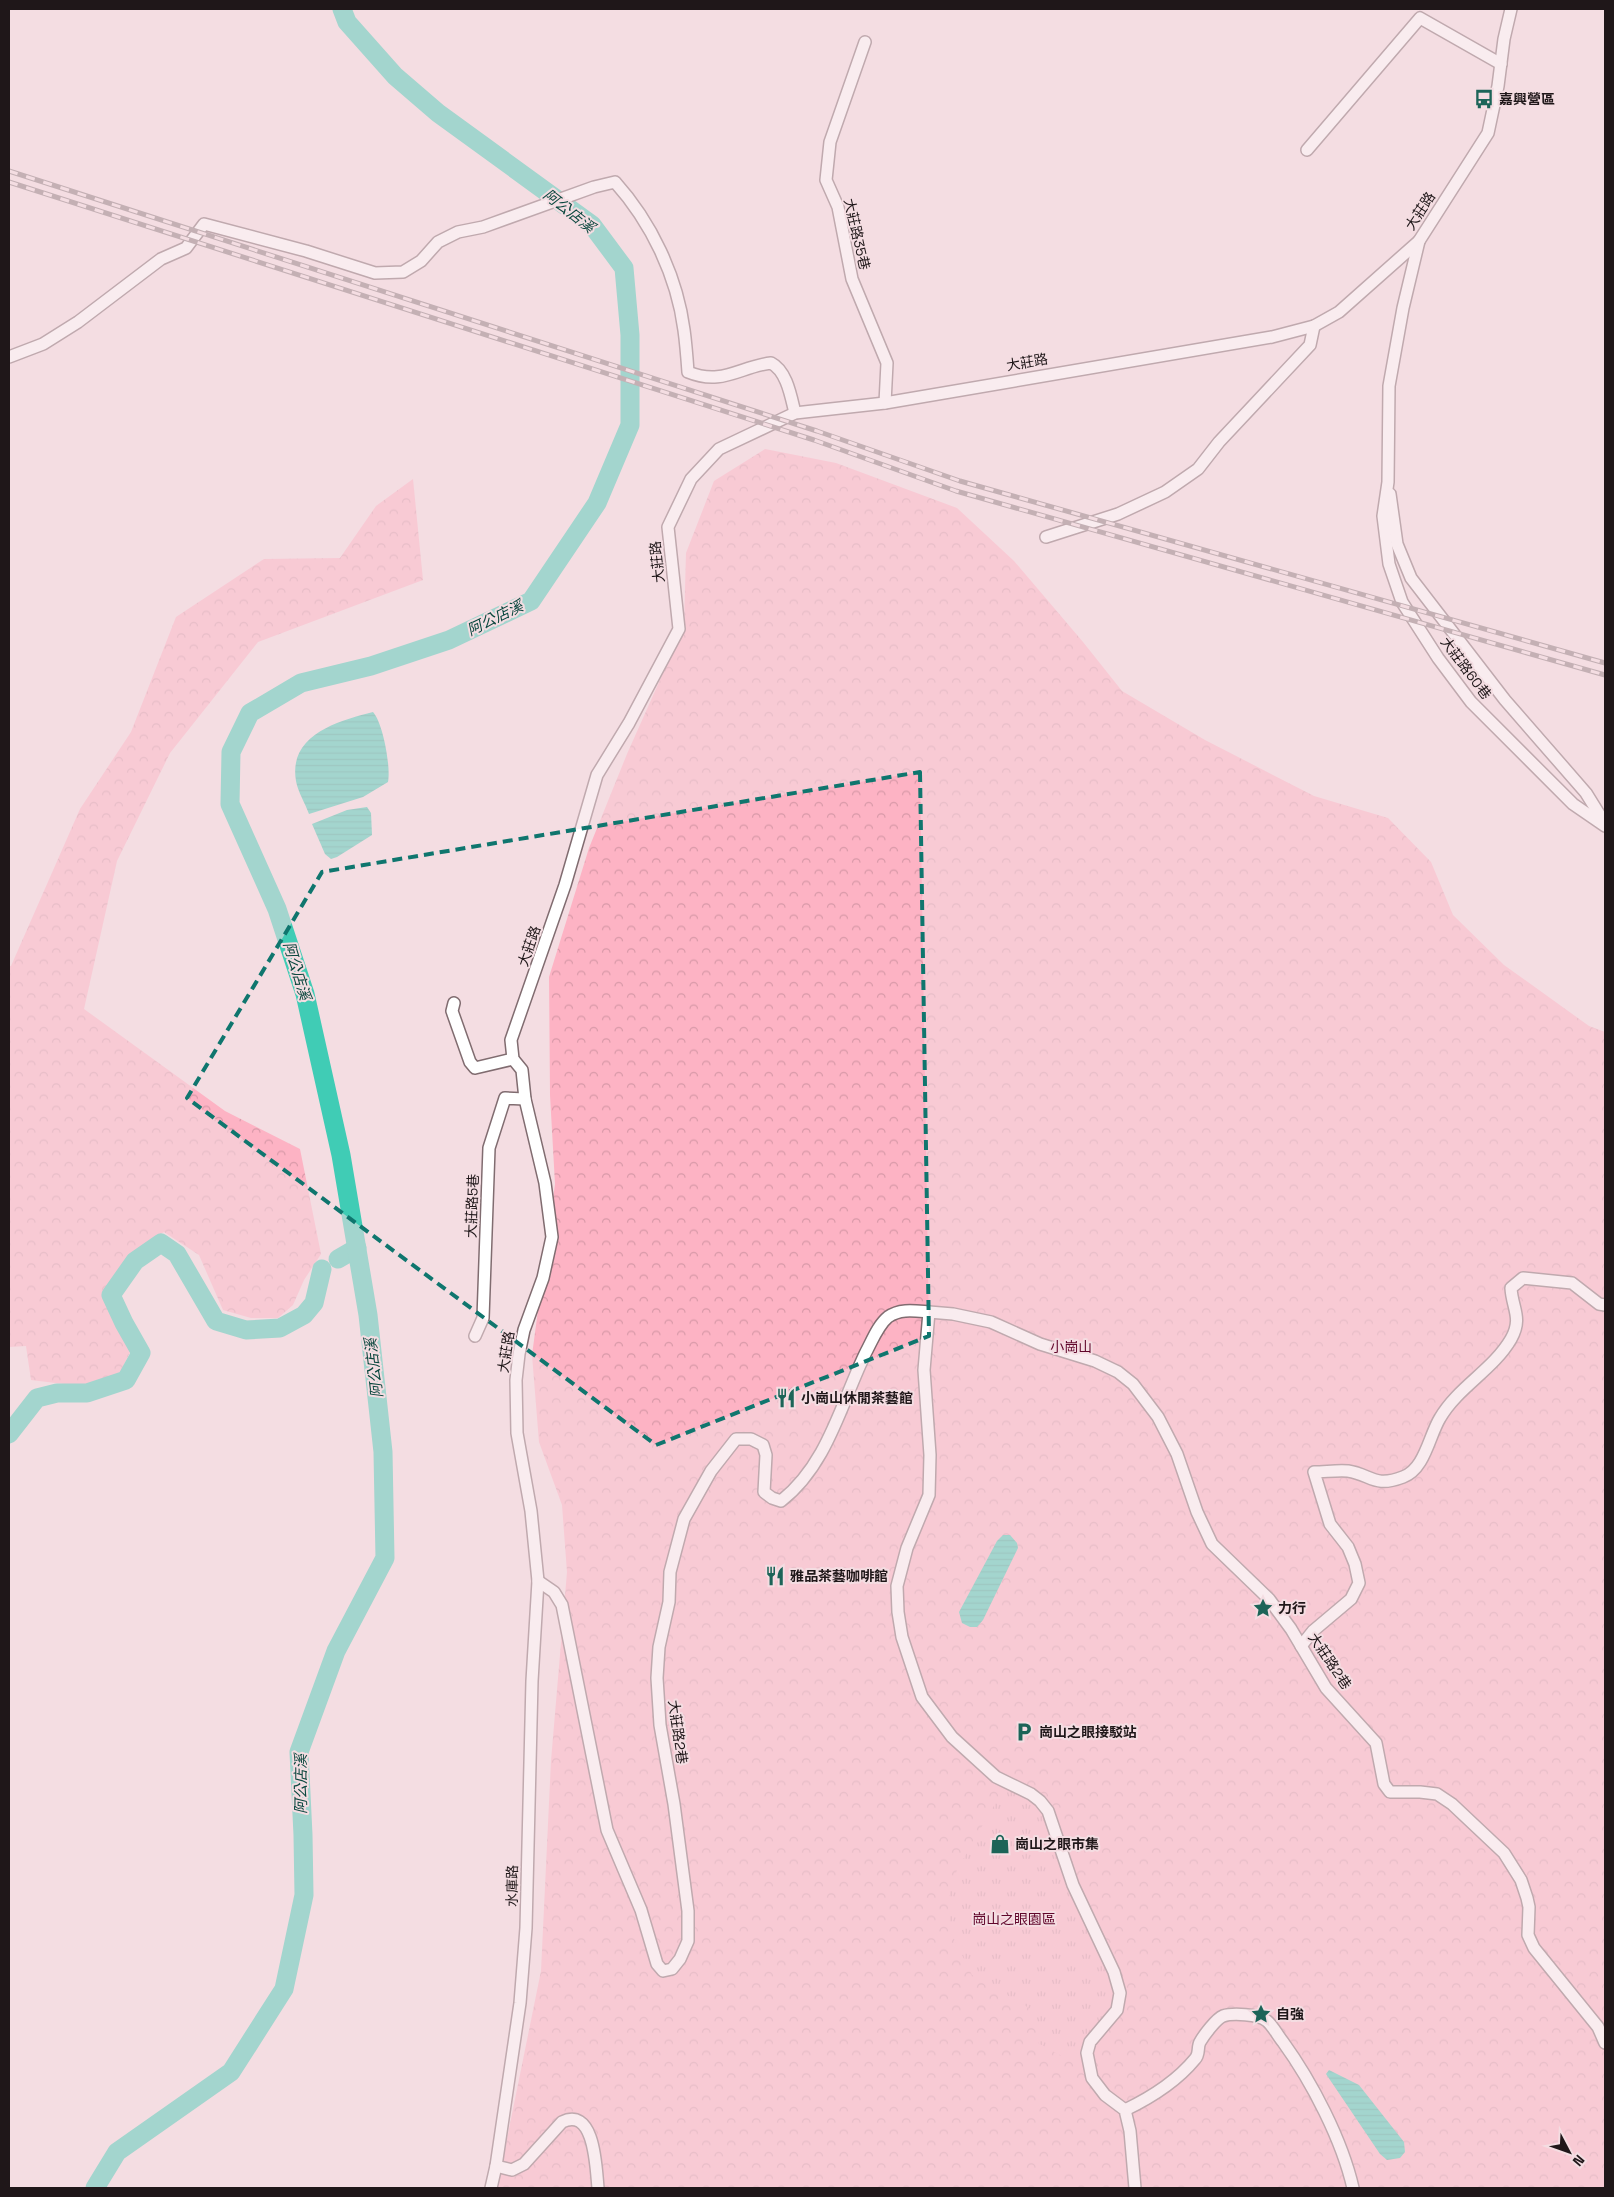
<svg xmlns="http://www.w3.org/2000/svg" width="1614" height="2197" viewBox="0 0 1614 2197" font-family="'Space Grotesk','Noto Sans TC',sans-serif">
  <defs>
    <pattern id="forest-crowns" width="20" height="18" patternUnits="userSpaceOnUse" patternTransform="scale(1.25)"><rect width="20" height="18" fill="#fdb3c4"/><path d="M2 6a3 3 0 1 1 6 0M12 15a3 3 0 1 1 6 0" fill="none" stroke="#d899a8"/></pattern>
    <pattern id="park-tufts" width="24" height="20" patternUnits="userSpaceOnUse" patternTransform="scale(1.25)"><rect width="24" height="20" fill="#fdb3c4"/><path d="M3 7l-1-3M5 7V3M7 7l1-3M15 17l-1-3M17 17v-4M19 17l1-3" fill="none" stroke="#d899a8"/></pattern>
    <pattern id="water-rules" width="6" height="5" patternUnits="userSpaceOnUse" patternTransform="scale(1.25)"><rect width="6" height="5" fill="#40ccb5"/><path d="M0 2.5h6" fill="none" stroke="#38ae9b"/></pattern>
  </defs>
  <rect width="100%" height="100%" fill="#f4dde2"/>
  <g fill="url(#forest-crowns)">
    <path d="M765,449l71,14 121,45 57,53 69,81 39,49 83,49 109,56 74,22 43,44 22,53 51,50 85,61 16,6v1156h-1108l44,-217 10,-210 16,-189 -5,-67 -23,-63 -7,-87 23,-171 -5,-89 -1,-118 40,-129 38,-94 57,-128 2,-73 28,-72z"/>
    <path d="M413,479l10,101 -165,62 -88,111 -53,108 -33,148 141,102 75,38 21,105 -17,26 -11,25 -15,13h-27l-28,-8 -24,-55 -35,-23c-26,14 -43,35 -60,58l4,19 23,41 -11,23 -40,13 -49,-6 -5,-34 -17,1v-381h2l69,-157 51,-77 45,-115 88,-58 76,-1 36,-52z"/>
  </g>
  <path fill="url(#park-tufts)" d="M1004,1788l29,13 12,15 71,176 -1,13 -24,29 -6,35 -47,-26 -2,-31 -64,-37 -22,-44 -1,-36 8,-25z"/>
  <g fill="url(#water-rules)">
    <path d="M373,712c10,11 18,55 15,70l-25,15 -54,17c-4,-11 -11,-22 -13,-33 -8,-47 43,-60 77,-69z"/>
    <path d="M367,807l4,6 1,22 -35,22 -6,2 -6,-5 -13,-30 35,-14z"/>
    <path d="M1003,1535h7l7,8 1,5 -35,72 -6,7h-7l-8,-4 -3,-11 38,-71z"/>
    <path d="M1329,2070l30,15 45,57 1,10 -5,6 -13,2 -7,-6 -54,-80z"/>
  </g>
  <g fill="none" stroke-linecap="round" stroke-linejoin="round">
    <g stroke="#40ccb5" stroke-width="19">
      <path d="M338,1259l19,-11"/>
      <path d="M9,1434l28,-36 20,-5h30l39,-13 15,-27 -17,-30 -13,-28 24,-34 26,-18 16,11 39,67 30,9 34,-2 24,-13 10,-12 8,-34"/>
      <path d="M95,2188l22,-36 114,-80 53,-83 20,-94 -1,-60 -4,-83 37,-101 49,-93 -2,-106 -15,-137 -27,-160 -36,-161 -28,-85 -47,-105 1,-52 19,-39 51,-30 70,-17 78,-26 82,-39 66,-98 33,-78v-90l-6,-67 -32,-43 -154,-112 -43,-37 -48,-54 -5,-13"/>
    </g>
    <defs>
      <g id="minor">
        <path d="M865,42l-35,100 -4,38 12,27 14,72 35,84 -2,40"/>
        <path d="M1307,150l113,-132 81,46"/>
        <path d="M1419,241l-16,67 -14,78 -1,96 -5,34 6,48 13,38 36,56 33,44 102,102 32,22"/>
        <path d="M9,357l34,-13 35,-22 83,-63 25,-11 18,-24 102,27 69,22 28,-1 18,-11 17,-19 20,-10 25,-5 111,-40 21,-5c36,40 62,94 69,148 2,14 3,28 4,42 34,14 51,-5 83,-9 16,8 20,34 24,50"/>
        <path d="M1390,494l7,50 14,34 94,122 81,93 18,29"/>
        <path d="M1046,537l72,-23 47,-22 33,-23 21,-27 91,-97 4,-19"/>
        <path d="M454,1003l-2,8 18,51 5,6 38,-9"/>
        <path d="M929,1312l24,2 38,8 49,22 55,17 23,11 15,12 25,33 19,37 20,58 15,32 57,55 22,30 35,59 50,55 8,41 6,8h30l17,2 15,10 52,49 17,27 6,18 2,9 -1,28 6,13 64,79 7,16"/>
        <path d="M475,1336l8,-18 6,-170 16,-50 20,1"/>
        <path d="M538,1581l16,11 8,13 45,225 34,80 16,54 6,7 9,-2 8,-10 8,-18v-30l-14,-107 -14,-79 -3,-47 2,-31 10,-45 1,-30 14,-53 27,-48 25,-32h15l12,6 3,10 -2,37 8,6 9,3c47,-37 60,-98 85,-149 6,-11 12,-27 22,-35 12,-9 28,-6 41,-5l-5,58 6,85 -1,40 -22,53 -10,38 1,26 4,25 20,60 30,40 44,40 35,17 9,7 8,10 25,74 41,87 6,21 -3,17 -27,32 -3,11 5,25 13,17 20,15 5,21 5,57"/>
        <path d="M1301,1646l12,-15 38,-32 8,-16 -4,-19 -7,-17 -18,-23 -16,-52c11,0 23,-2 34,-1 24,4 26,17 55,6 22,-8 26,-41 37,-59 18,-31 53,-48 71,-79 12,-21 1,-31 0,-51l12,-10 49,5 27,21 6,1"/>
        <path d="M1125,2110c25,-12 52,-29 70,-51 5,-5 2,-12 5,-17 4,-7 16,-23 23,-26 9,-3 36,-2 44,5 6,5 11,15 16,21 29,40 59,98 70,146"/>
        <path d="M496,2166l16,4 12,-6 38,-42c33,-16 34,46 36,66"/>
        <path d="M491,2188l5,-22 24,-163 6,-75 6,-247 6,-100 -7,-70 -14,-78 -1,-53 3,-26 5,-24 19,-52 9,-41 -7,-54 -20,-84 -3,-29 -9,-11 -2,-19 54,-155 32,-110 32,-52 50,-94 -11,-102 23,-48 28,-30 76,-36 90,-10 387,-66 42,-11 25,-14 80,-71 69,-108 10,-47 6,-47 7,-30"/>
      </g>
    </defs>
    <use href="#minor" stroke="#806c70" stroke-width="14"/>
    <use href="#minor" stroke="#fff" stroke-width="11"/>
    <defs>
      <g id="rail">
        <path d="M9,171l808,260 143,50 645,182"/>
        <path d="M9,182l805,258 142,51 649,184"/>
      </g>
    </defs>
    <use href="#rail" stroke="#897a7d" stroke-width="5"/>
    <use href="#rail" stroke="#f4dde2" stroke-width="3" stroke-dasharray="9" stroke-linecap="butt"/>
  </g>
  <path d="M0 0H1614V2197H0ZM920,772l9,564 -273,109 -469,-347 135,-226z" fill="#f4dde2" fill-opacity=".55" fill-rule="evenodd"/>
  <path fill="none" stroke="#0f766e" stroke-width="4" stroke-dasharray="10 6" stroke-linejoin="round" d="M920,772l9,564 -273,109 -469,-347 135,-226z"/>
  <defs>
    <symbol id="bus-bare" viewBox="-9 -9 18 18"><path d="M-5-6H5V4H4V6H2V4H-2V6H-4V4H-5ZM-3.5-4V0h7V-4ZM-3.5 1.2v1.5H-2V1.2ZM2 1.2v1.5H3.5V1.2Z" fill="#1c6458" stroke="#f4dde2" stroke-width="2.5" paint-order="stroke"/></symbol>
    <symbol id="restaurant-bare" viewBox="-9 -9 18 18"><path d="M-5-6h1v4h1v-4h1v4h1v-4h1v5L-1.5 .5V6h-2V.5L-5-1ZM5-6V6H3V1.5H1.5Q1.5-4 5-6Z" fill="#1c6458" stroke="#f4dde2" stroke-width="2.5" paint-order="stroke"/></symbol>
    <symbol id="sight-bare" viewBox="-9 -9 18 18"><path d="M0-6L1.8-2.2L6-1.7L2.9 1.2L3.7 5.4L0 3.3L-3.7 5.4L-2.9 1.2L-6-1.7L-1.8-2.2Z" fill="#1c6458" stroke="#f4dde2" stroke-width="2.5" paint-order="stroke"/></symbol>
    <symbol id="parking-bare" viewBox="-9 -9 18 18"><path d="M-3.5-5.5H1a3.5 3.5 0 0 1 0 7H-1V5.5H-3.5ZM-1-3.4V-.6H.8a1.4 1.4 0 0 0 0-2.8Z" fill="#1c6458" stroke="#f4dde2" stroke-width="2.5" paint-order="stroke"/></symbol>
    <symbol id="shop-bare" viewBox="-9 -9 18 18"><path d="M-5-2.5h2.3a2.7 3.5 0 0 1 5.4 0H5L5.5 6h-11ZM-1.5-2.5h3a1.5 2.3 0 0 0-3 0Z" fill="#1c6458" stroke="#f4dde2" stroke-width="2.5" paint-order="stroke"/></symbol>
  </defs>
  <g fill-rule="evenodd">
    <use href="#bus-bare" x="1470" y="85" width="28" height="28"/>
    <use href="#restaurant-bare" x="772" y="1384" width="28" height="28"/>
    <use href="#restaurant-bare" x="761" y="1562" width="28" height="28"/>
    <use href="#sight-bare" x="1249" y="1594" width="28" height="28"/>
    <use href="#parking-bare" x="1010" y="1718" width="28" height="28"/>
    <use href="#shop-bare" x="986" y="1830" width="28" height="28"/>
    <use href="#sight-bare" x="1247" y="2000" width="28" height="28"/>
  </g>
  <g text-anchor="middle" stroke-width="4" stroke-linejoin="round" paint-order="stroke">
    <g font-size="14" font-weight="bold" fill="#1f1719" stroke="#f4dde2" text-anchor="start">
      <text x="1499" y="104">嘉興營區</text>
      <text x="801" y="1403">小崗山休閒茶藝館</text>
      <text x="790" y="1581">雅品茶藝咖啡館</text>
      <text x="1278" y="1613">力行</text>
      <text x="1039" y="1737">崗山之眼接駁站</text>
      <text x="1015" y="1849">崗山之眼市集</text>
      <text x="1276" y="2019">自強</text>
    </g>
    <g font-size="14" fill="#1f1719" stroke="#f4dde2">
      <text transform="translate(1420 211) rotate(-57)" y="5">大莊路</text>
      <text transform="translate(857 234) rotate(77)" y="5">大莊路35巷</text>
      <text transform="translate(1027 362) rotate(-10)" y="5">大莊路</text>
      <text transform="translate(657 562) rotate(-96)" y="5">大莊路</text>
      <text transform="translate(1466 668) rotate(53)" y="5">大莊路60巷</text>
      <text transform="translate(529 946) rotate(-71)" y="5">大莊路</text>
      <text transform="translate(472 1206) rotate(-88)" y="5">大莊路5巷</text>
      <text transform="translate(506 1352) rotate(-81)" y="5">大莊路</text>
      <text transform="translate(1330 1661) rotate(56)" y="5">大莊路2巷</text>
      <text transform="translate(678 1732) rotate(82)" y="5">大莊路2巷</text>
      <text transform="translate(512 1886) rotate(-89)" y="5">水庫路</text>
    </g>
    <g font-size="14" fill="#60062b" stroke="#f4dde2">
      <text x="1071" y="1352">小崗山</text>
      <text x="1014" y="1924">崗山之眼園區</text>
    </g>
    <g font-size="15" font-style="italic" fill="#0a473e" stroke="#f4dde2">
      <text transform="translate(569 211) rotate(38)" y="5">阿公店溪</text>
      <text transform="translate(495 618) rotate(-26)" y="5">阿公店溪</text>
      <text transform="translate(297 971) rotate(73)" y="5">阿公店溪</text>
      <text transform="translate(374 1368) rotate(-97)" y="5">阿公店溪</text>
      <text transform="translate(301 1784) rotate(-90)" y="5">阿公店溪</text>
    </g>
  </g>
  <rect width="1614" height="2197" fill="none" stroke="#1f1719" stroke-width="20"/>
  <g transform="translate(1569 2152) rotate(131)" stroke="#f4dde2" stroke-width="4" paint-order="stroke">
  <path d="M0-4L9 19L0 12L-9 19Z" fill="#1f1719"/>
  <text y="-8" font-size="14" font-weight="bold" text-anchor="middle" fill="#1f1719">N</text>
  </g>
</svg>
